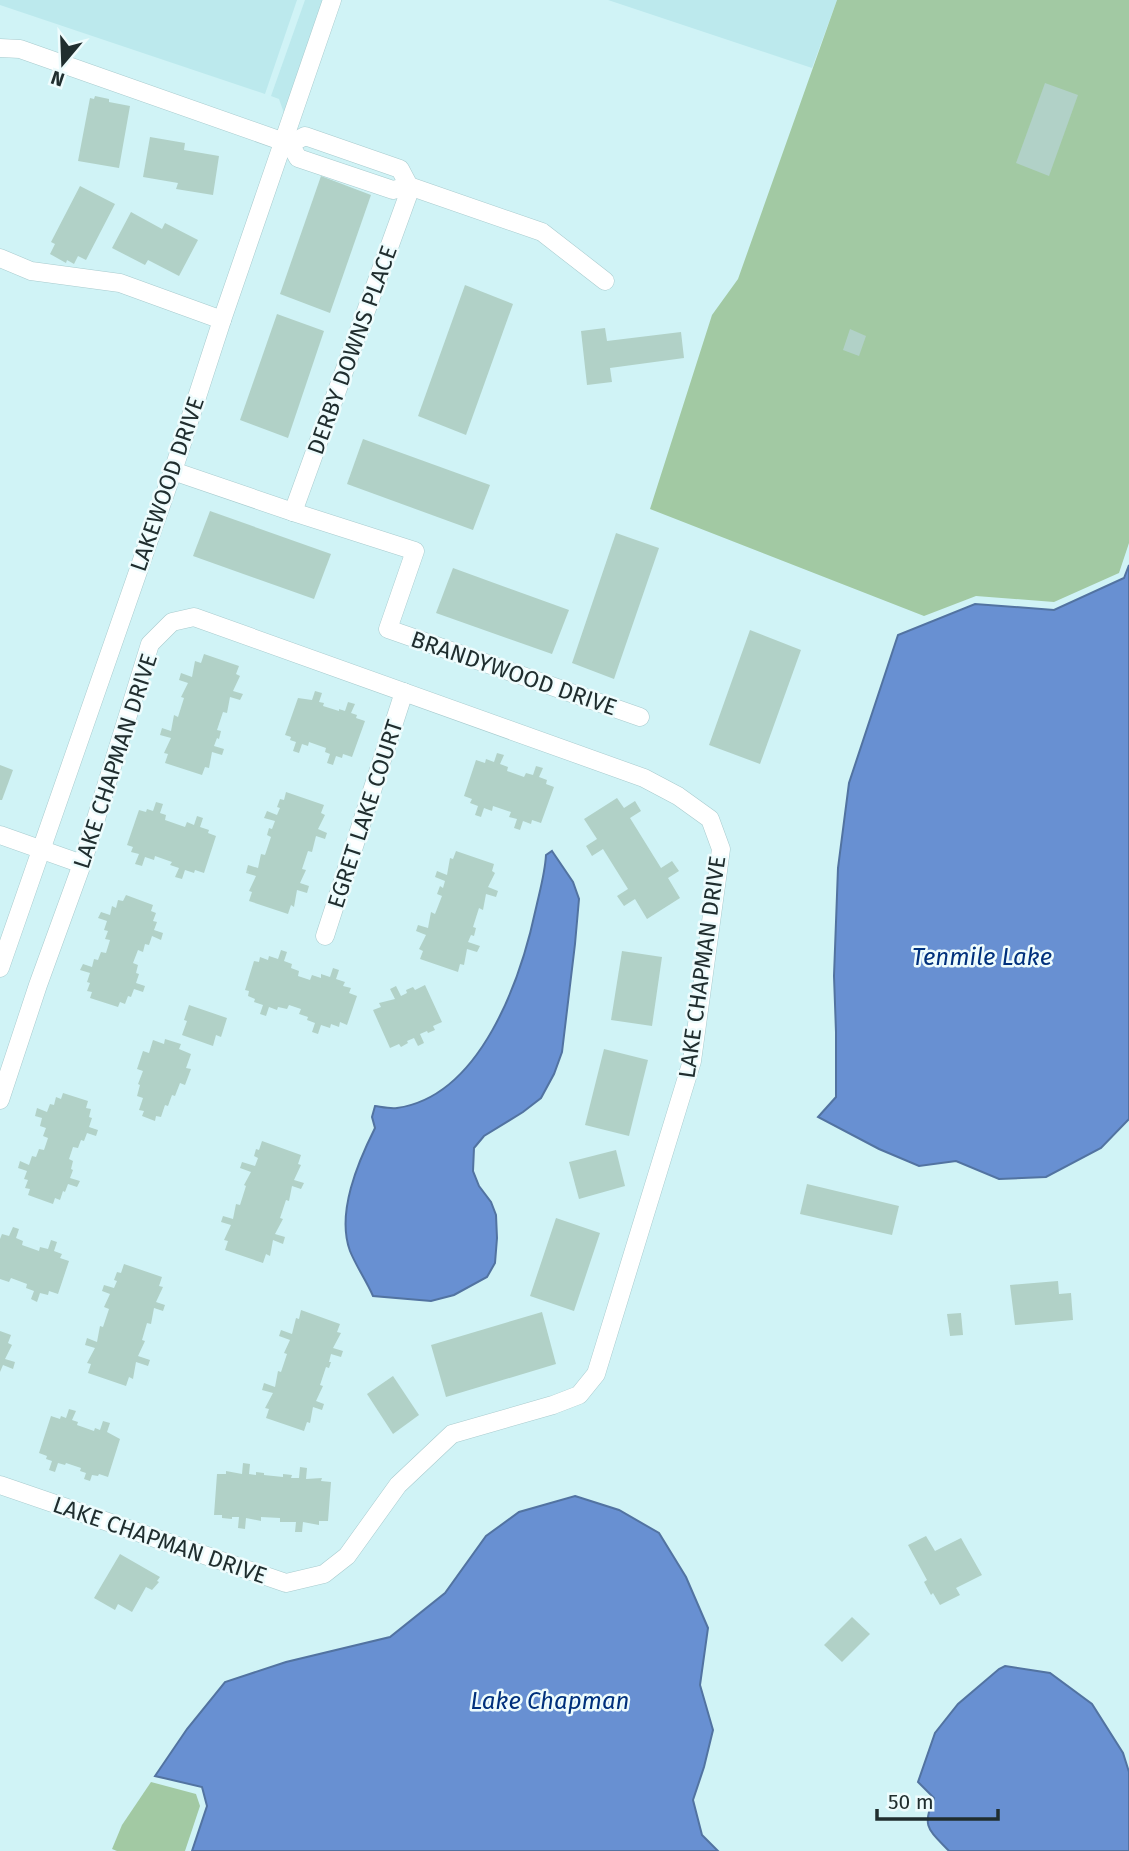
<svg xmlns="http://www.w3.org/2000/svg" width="1129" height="1851" viewBox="0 0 1129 1851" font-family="'Fira Sans',sans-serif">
  <rect width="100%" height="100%" fill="#d0f3f6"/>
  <g fill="#bce9ed">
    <path d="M0,0h297l-32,94 -265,-89z"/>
    <path d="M305,0h19l-40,113 -5,-14 -8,-3z"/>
    <path d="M608,0h229l-25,68z"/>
  </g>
  <g fill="#a2c9a3">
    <path d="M837,0h292v543l-10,30 -65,29 -78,-6 -52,20 -274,-107 62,-194 26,-36z"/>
    <path d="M151,1782l45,12 4,12 -15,45h-68l-5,-2 10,-24z"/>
  </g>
  <g fill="#6890d2" stroke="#5273a1" stroke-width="2">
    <path d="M1129,565v554l-28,29 -55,29 -47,2 -43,-18 -37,5 -40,-17 -61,-32 18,-20v-65l-2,-56 4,-108 11,-85 49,-148 77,-31 79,6 70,-32z"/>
    <path d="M552,851l21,31 6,17 -4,45 -13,108 -8,22 -13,24 -18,14 -39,24 -10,12 -1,23 6,15 12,16 5,13 1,23 -2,25 -8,14 -33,18 -23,6 -58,-5c-7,-16 -17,-30 -23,-45 -14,-38 8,-89 25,-123l-3,-11 3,-11c7,1 15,3 22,2 84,-12 124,-129 139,-200 4,-18 9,-35 10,-53z"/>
    <path d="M575,1496l44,14 40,23 27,44 22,51 -8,57 13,45 -9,37 -11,33 9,35 16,16h-526l15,-45 -5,-19 -47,-11 32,-47 38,-47 61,-20 104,-25 55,-44 41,-57 33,-24z"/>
    <path d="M1005,1666l45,7 42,31 31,49 6,19v79h-180c-20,-21 -28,-24 -15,-53l-16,-16 17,-49 23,-29 41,-35z"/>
  </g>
  <g fill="#b1d1c7">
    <path d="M1045,83l33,12 -29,81 -33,-13z"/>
    <path d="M95,96l14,3v3l21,4 -11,62 -41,-7 12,-63 4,1z"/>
    <path d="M150,137l35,6 -1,7 35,6 -6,39 -37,-6 2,-6 -35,-6z"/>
    <path d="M321,176l50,19 -41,118 -50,-19z"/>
    <path d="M80,186l35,18 -29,56 -8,-4 -4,8 -7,-4 -1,3 -16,-9 5,-10 -4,-2z"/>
    <path d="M131,212l31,17 3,-6 33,17 -19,36 -31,-16 -3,5 -33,-17z"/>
    <path d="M465,285l48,19 -47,131 -48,-19z"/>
    <path d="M277,314l47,17 -36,107 -48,-18z"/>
    <path d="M605,328l2,13 74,-9 3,26 -74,10 2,14 -25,3 -6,-54z"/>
    <path d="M850,329l16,7 -7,20 -16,-6z"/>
    <path d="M363,439l127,46 -17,45 -126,-46z"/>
    <path d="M210,511l121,43 -17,45 -121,-43z"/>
    <path d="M616,533l43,15 -45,131 -42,-16z"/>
    <path d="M453,568l116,42 -17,44 -116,-41z"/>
    <path d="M750,630l51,20 -41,114 -51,-19z"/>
    <path d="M204,654l35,12 -3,8 4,2 -7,15 10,3 -3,6 -10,-3 -3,16 -4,-1 -6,18 4,1 -2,8 -2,-1 -3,8 10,3 -2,6 -10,-3 -3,16 -4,-1 -3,8 -37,-12 3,-9 -4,-1 7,-15 -11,-3 2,-7 9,3 3,-16 4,2 6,-19 -3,-1 7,-14 -9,-3 2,-7 11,4 3,-16 6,2z"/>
    <path d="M315,691l7,2 -3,9 5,1 -1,3 16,5v-2l6,2 3,-9 7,2 -4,9 6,2 -1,3 9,3 -13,36 -9,-3 -1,4 -6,-2 -3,9 -6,-2 3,-9 -5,-2 1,-4 -17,-6 -1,4 -6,-2 -3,9 -6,-2 3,-9 -6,-2 1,-3 -6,-2 13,-37 14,2z"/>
    <path d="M497,753l7,2 -4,9 8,3 -1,4 17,6 2,-4 7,2 3,-9 7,2 -4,9 8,3 -1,4 8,3 -13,36 -9,-3 -1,4 -8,-3 -3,9 -6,-2 3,-9 -8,-2 2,-5 -18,-6 -1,5 -8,-3 -3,9 -6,-2 3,-9 -8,-3 2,-4 -8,-3 12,-36 9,3 1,-4 8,3z"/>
    <path d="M0,765l13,5 -11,30h-2z"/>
    <path d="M286,792l38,13 -3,8 4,2 -7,14 9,4 -2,6 -9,-3 -4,16 -4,-1 -6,18 4,1 -6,13 9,3 -2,7 -10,-3 -3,17 -3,-2 -3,9 -39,-13 3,-9 -3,-1 7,-15 -10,-3 2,-8 10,3 3,-14 4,1 6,-18 -4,-2 2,-7 3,1 3,-8 -11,-3 3,-7 10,4 3,-7 -3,-1 3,-8 4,1z"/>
    <path d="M617,798l7,10 11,-7 6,10 -11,7 31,50 11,-7 7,10 -11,7 12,20 -33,21 -12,-20 -11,7 -7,-10 11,-7 -25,-40 -11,7 -6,-10 11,-7 -13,-20z"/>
    <path d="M156,802l7,2 -3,9 6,2 -1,5 20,7 2,-5 7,3 3,-9 6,2 -3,9 9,3 -1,3 8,3 -12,37 -9,-3 -1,3 -9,-3 -3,9 -7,-2 4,-9 -9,-3 2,-3 -17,-6 -1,4 -9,-3 -3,9 -7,-2 4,-10 -8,-2 2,-5 -6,-2 12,-35 7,2 1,-3 6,2z"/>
    <path d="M456,851l38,13 -2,7 3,2 -7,14 10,4 -2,6 -10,-3 -3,16 -4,-2 -6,19 3,1 -2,8 -3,-1 -3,7 12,4 -3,6 -10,-3 -3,16 -4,-1 -2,8 -38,-13 3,-8 -4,-2 7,-14 -10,-4 2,-6 10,3 3,-16 4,2 7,-18 -5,-2 3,-8 3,2 2,-7 -10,-4 2,-6 10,4 3,-17 3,1z"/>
    <path d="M126,895l27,10 -2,6 5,2 -3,8 4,1 -3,8 9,3 -2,7 -9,-4 -3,9 -4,-1 -2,8 -5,-2 -5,13 5,2 -2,8 3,1 -3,9 9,3 -2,6 -9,-3 -3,8 -3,-1 -3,8 -5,-2 -2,5 -28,-9 2,-6 -5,-1 3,-8 -3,-1 3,-9 -10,-3 3,-6 9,3 2,-8 4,1 3,-8 5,1 4,-13 -5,-1 3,-8 -4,-1 3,-9 -9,-3 3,-6 9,3 2,-9 4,2 2,-8 5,1z"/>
    <path d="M281,950l6,2 -3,9 8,3 -1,4 8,3 -1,5 12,4 2,-5 9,3v-4l9,3 3,-9 6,2 -3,9 9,3 -2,4 8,2 -2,5 8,3 -10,29 -7,-3 -1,5 -8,-3 -1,4 -9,-3 -3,9 -6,-2 3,-9 -8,-3 1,-3 -9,-3 2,-5 -12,-4 -2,4 -9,-2 -1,3 -8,-3 -3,9 -6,-2 3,-9 -9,-3 1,-3 -7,-3 1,-5 -4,-1 9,-29 5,1 1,-5 8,3 1,-4 9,3z"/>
    <path d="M622,951l40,6 -10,69 -41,-6z"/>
    <path d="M425,985l17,37 -9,4 2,4 -7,3 -1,-2 -7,3 4,9 -6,3 -4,-8 -7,3 1,2 -7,4 -2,-3 -9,4 -17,-38 8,-3 -2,-4 16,-4 -5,-10 6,-3 5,10 6,-3 -1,-3 7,-3 2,3z"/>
    <path d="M189,1005l38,13 -6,19 -5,-2 -3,11 -31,-11 5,-14 -3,-1z"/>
    <path d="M165,1039l16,5 -2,5 12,5 -5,14 5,1 -6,16 -5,-2 -5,13 -3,-1 -4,11 -3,-1 -4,12 -5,-1 -1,5 -13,-5 2,-5 -5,-1 4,-12 -6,-2 3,-11 -2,-1 5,-13 -6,-2 6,-18 6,2 4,-13 11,4z"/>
    <path d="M604,1049l44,11 -19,76 -44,-11z"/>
    <path d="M63,1093l25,8 -2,7 5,1 -2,8 3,1 -3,9 9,3 -2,6 -9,-3 -3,8 -3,-1 -3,8 -5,-1 -4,12 4,2 -2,8 2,1 -3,8 10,3 -3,6 -9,-3 -3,8 -2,-1 -3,9 -5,-2 -2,6 -25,-9 2,-6 -5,-1 3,-8 -4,-1 3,-8 -9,-3 2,-7 9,4 3,-9 4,1 3,-8 5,1 4,-12 -5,-2 3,-8 -6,-2 2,-8 -7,-2 2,-8 10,4 3,-8 4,1 2,-8 5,2z"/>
    <path d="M262,1141l39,14 -3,9 3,1 -7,15 10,3 -3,6 -9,-3 -3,15 -3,-1 -6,18 3,1 -8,15 10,3 -2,7 -10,-4 -3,16 -4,-2 -3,9 -38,-13 3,-9 -4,-1 7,-15 -10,-3 2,-6 10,3 3,-15 4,1 6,-19 -2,-1 7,-13 -11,-4 2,-6 13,4 3,-8 -4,-2 2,-7 3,1z"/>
    <path d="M616,1150l9,36 -46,13 -10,-37z"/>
    <path d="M807,1184l92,22 -7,29 -92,-21z"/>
    <path d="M556,1218l44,15 -26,78 -44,-15z"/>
    <path d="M13,1227l6,2 -3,9 7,3 -1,4 17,6 1,-4 8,2 3,-9 6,2 -3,9 8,3 -2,4 9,3 -11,33 -9,-3 -1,4 -8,-2 -3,9 -6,-3 3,-8 -8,-3 1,-4 -16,-6 -2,4 -9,-3v-40l2,-5 7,2z"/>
    <path d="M124,1264l38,13 -3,9 4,1 -7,15 9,3 -2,6 -9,-3 -3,16 -4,-1 -5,17 3,1 -7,15 12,4 -2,6 -12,-4 -3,17 -4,-2 -3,9 -38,-13 3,-9 -4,-1 8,-15 -10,-3 2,-7 10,4 3,-16 3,1 6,-18 -5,-2 6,-13 -8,-3 2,-6 10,3 3,-7 -3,-1 3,-8 4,1z"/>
    <path d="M1058,1281l1,13 12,-1 2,27 -58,5 -5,-40z"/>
    <path d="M301,1310l39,14 -3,8 4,1 -8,15 10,3 -2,6 -10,-3 -2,8h2l-2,6 -3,-1 -6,18 3,1 -7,15 8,3 -2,6 -9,-3 -3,16 -3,-1 -3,9 -38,-13 3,-9 -4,-1 8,-15 -11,-3 2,-7 11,4 3,-16 3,1 6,-18 -3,-1 6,-13 -11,-4 2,-6 11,4 4,-16 3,1z"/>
    <path d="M542,1312l14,52 -110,33 -15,-52z"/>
    <path d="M961,1313l2,22 -13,1 -3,-22z"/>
    <path d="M0,1331l11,4 -3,8 4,2 -7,14 10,3 -2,7 -10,-4 -3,7z"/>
    <path d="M393,1376l26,39 -26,19 -26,-40z"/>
    <path d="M69,1409l7,2 -4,9 6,2 -1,3 17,6 1,-3 5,2 3,-9 7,2 -3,9 13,7 -12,38 -9,-3 -1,2 -6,-1 -2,6 -6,-2 2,-6 -6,-2 1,-3 -15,-5 -1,2 -7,-2 -3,9 -6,-2 3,-9 -6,-2 1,-3 -8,-3 12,-37 9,3 1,-3 5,2z"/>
    <path d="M243,1463l7,1 -1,10 7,1v-3l8,1v2l19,2v-3l9,1 -1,3h8l1,-11 7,1 -1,11 16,-1 -1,3 10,1 -3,39h-9v4l-16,-3 -1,10h-7l1,-10h-16v-4l-19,-1v4l-15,-3 -1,11 -7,-1 1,-11h-7v2l-10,-1v-3h-8l3,-41h9v-3l16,3z"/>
    <path d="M926,1536l9,15 26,-13 21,37 -26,13 4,7 -20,10 -7,-12 -2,2 -7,-13 3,-2 -19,-35z"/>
    <path d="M120,1554l40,23 -3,4 2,1 -7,8 -6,-3 -14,25 -14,-8 -3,6 -21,-12z"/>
    <path d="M852,1617l18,17 -28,28 -18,-17z"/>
  </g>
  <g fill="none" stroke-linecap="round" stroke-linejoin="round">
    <defs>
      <g id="minor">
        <path d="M0,48l20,1 270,95 8,14 95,32 16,-4 133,46 63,49"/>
        <path d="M290,144l15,-8 95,33 9,17"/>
        <path d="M0,258l31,13 89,12 102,37"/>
        <path d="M173,471l120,41 122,39 -27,78 252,88"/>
        <path d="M293,512l118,-325"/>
        <path d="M0,835l82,29"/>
        <path d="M325,936l79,-244"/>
        <path d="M0,968l173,-497 49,-151 110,-320"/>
        <path d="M0,1100l38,-115 44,-121 68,-220 22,-22 22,-5 450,161 34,18 32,23 11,30 -29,212 -96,313 -17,21 -26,10 -101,29 -54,51 -51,71 -23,18 -38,9 -286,-98"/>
      </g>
    </defs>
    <use href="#minor" stroke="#a8cbce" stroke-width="19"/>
    <use href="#minor" stroke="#fff" stroke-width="18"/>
  </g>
  <g text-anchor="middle" stroke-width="5" stroke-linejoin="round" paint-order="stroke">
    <g font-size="23" fill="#202e2f" stroke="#eefcfd">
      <text transform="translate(352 350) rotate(-70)" y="8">DERBY DOWNS PLACE</text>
      <text transform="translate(167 484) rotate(-71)" y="8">LAKEWOOD DRIVE</text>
      <text transform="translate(514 673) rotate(19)" y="8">BRANDYWOOD DRIVE</text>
      <text transform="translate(115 761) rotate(-72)" y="8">LAKE CHAPMAN DRIVE</text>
      <text transform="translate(365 814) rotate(-72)" y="8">EGRET LAKE COURT</text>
      <text transform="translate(702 967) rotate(-82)" y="8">LAKE CHAPMAN DRIVE</text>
      <text transform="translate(160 1540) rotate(19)" y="8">LAKE CHAPMAN DRIVE</text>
    </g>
    <g font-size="24" font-style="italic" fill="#00307c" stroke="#eefcfd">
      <text x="982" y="965">Tenmile Lake</text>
      <text x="550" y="1709">Lake Chapman</text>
    </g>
  </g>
  <g transform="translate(63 63) rotate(199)" stroke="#eefcfd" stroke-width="5" paint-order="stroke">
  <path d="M0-5L12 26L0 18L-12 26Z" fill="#202e2f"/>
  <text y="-10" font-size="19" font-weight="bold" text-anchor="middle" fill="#202e2f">N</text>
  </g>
  <path d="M877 1809v10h121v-10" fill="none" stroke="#202e2f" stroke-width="3.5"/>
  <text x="888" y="1809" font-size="21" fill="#202e2f" stroke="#eefcfd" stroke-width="5" paint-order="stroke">50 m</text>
</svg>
